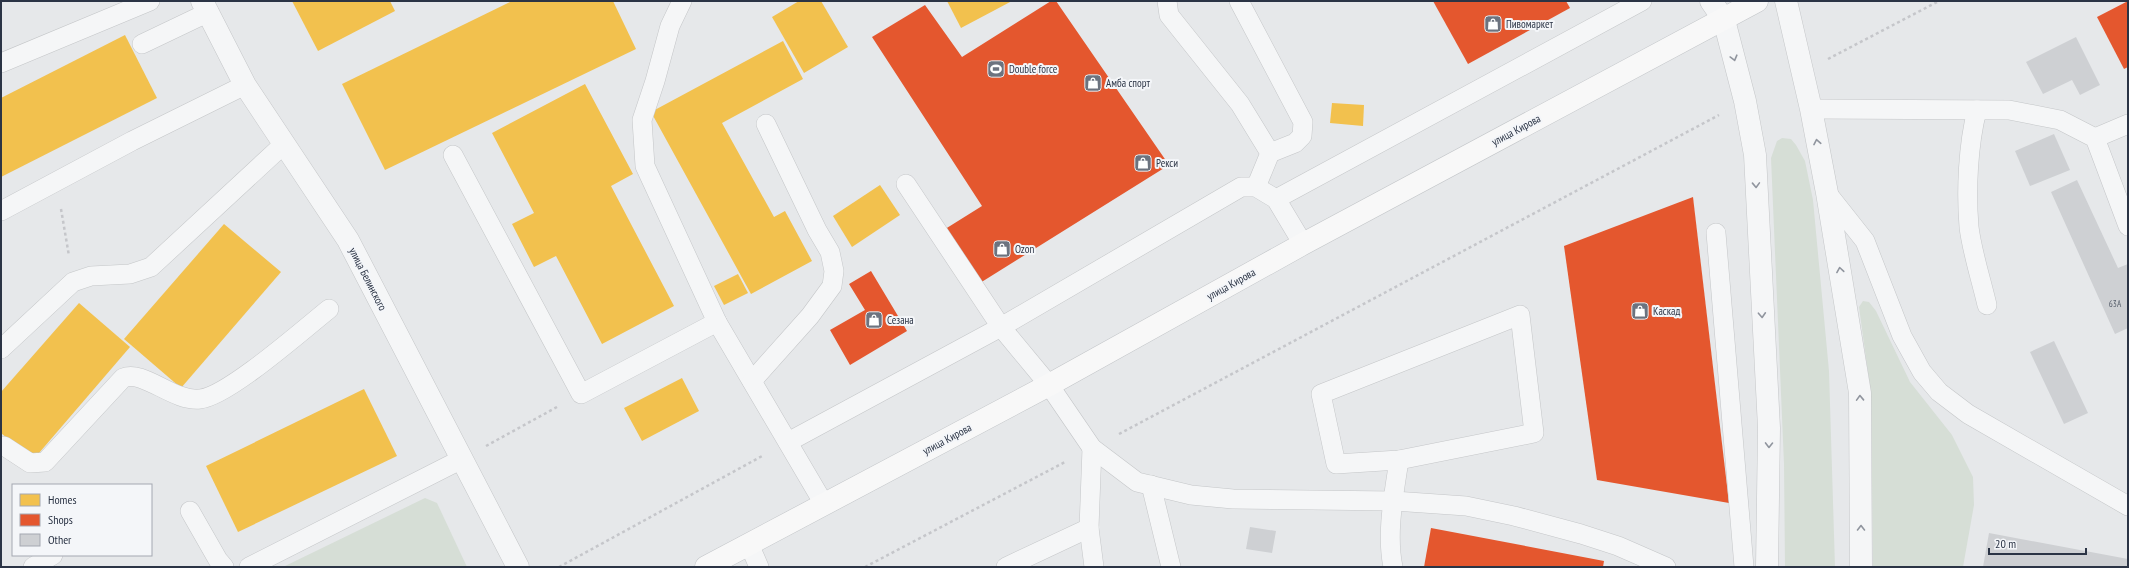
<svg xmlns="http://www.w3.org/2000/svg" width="2129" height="568" viewBox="0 0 2129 568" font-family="'PT Sans Narrow',sans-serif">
  <rect width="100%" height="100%" fill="#e6e8ea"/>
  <g fill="#d6ded6">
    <path d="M1782,138l9,1 5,6 9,16 8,39 16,171 6,196h-50l-1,-103 -13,-306 6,-17z"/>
    <path d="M1863,301l6,1 7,9 34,71 42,53 21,42 1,28 -11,62h-90l-2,-172 -12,-88z"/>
    <path d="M425,498l12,5 30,64h-184z"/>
  </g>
  <g fill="#f2c14e">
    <path d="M292,1h98l5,10 -77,40z"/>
    <path d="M512,1h101l23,48 -251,121 -43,-86z"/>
    <path d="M799,1h22l27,46 -44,26 -32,-56z"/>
    <path d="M947,1h65l-51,27z"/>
    <path d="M125,35l32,63 -156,79v-79z"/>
    <path d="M783,41l20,38 -81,44 52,94 11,-6 27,50 -61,33 -100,-182z"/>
    <path d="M585,84l48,90 -22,12 63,120 -72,38 -46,-88 -22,11 -22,-43 22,-11 -42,-80z"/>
    <path d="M1332,103l32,2 -1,21 -33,-3z"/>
    <path d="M880,185l20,30 -48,32 -19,-31z"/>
    <path d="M224,224l57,48 -100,116 -57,-49z"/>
    <path d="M738,274l10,19 -24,12 -10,-19z"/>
    <path d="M79,303l51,44 -97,113 -32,-27v-41z"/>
    <path d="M682,378l17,33 -57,30 -18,-33z"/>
    <path d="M364,389l33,67 -159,76 -32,-66z"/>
  </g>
  <g fill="#e4572e">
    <path d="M1051,1h5l113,164 -189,118 -38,-52 40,-25 -110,-169 53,-32 37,52z"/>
    <path d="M1433,1h133l4,7 -102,56z"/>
    <path d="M2128,1v66l-4,2 -27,-52z"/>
    <path d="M1693,197l36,306 -132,-23 -33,-234z"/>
    <path d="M871,271l36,60 -57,34 -20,-35 35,-20 -16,-26z"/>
    <path d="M1431,528l173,33 -1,6h-179z"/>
  </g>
  <g fill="#ced0d3">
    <path d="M2076,37l24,48 -20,10 -8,-15 -29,14 -17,-32z"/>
    <path d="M2054,134l16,36 -40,16 -15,-35z"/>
    <path d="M2077,180l41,88 10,-4v64l-13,6 -64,-142z"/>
    <path d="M2054,341l34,72 -24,11 -34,-72z"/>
    <path d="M1250,527l26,4 -4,22 -26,-4z"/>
    <path d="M1989,533l139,26v8h-145z"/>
  </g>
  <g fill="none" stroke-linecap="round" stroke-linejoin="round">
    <defs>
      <g id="lane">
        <path d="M682,1l-12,25 -15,55 -13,39 3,46 72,156 107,182"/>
        <path d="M1167,1l2,14 71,89 30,49 -14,34"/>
        <path d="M1239,1l64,121 -1,14 -7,7 -25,10"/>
        <path d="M142,44l67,-32"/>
        <path d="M1,63l149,-62"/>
        <path d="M1811,109l198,1 51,10 35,18 33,88"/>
        <path d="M1977,110c-9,35 -11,81 -8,117 3,25 12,52 18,78"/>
        <path d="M2095,138l33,-14"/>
        <path d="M453,155l128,239 136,-72"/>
        <path d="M906,184l95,143 48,58 43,63 45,34 54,13 42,4 161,2 72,5 48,10 67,18 37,12 48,21"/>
        <path d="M1827,193l38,48 37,95 20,36 17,20 29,22 160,92"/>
        <path d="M1276,199l366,-198"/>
        <path d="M1,211l131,-70 113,-56"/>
        <path d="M1716,233l28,334"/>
        <path d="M1520,315l14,118 -135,27 -63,4 -15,-70z"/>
        <path d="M1,349l72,-67 18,-6 39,-2 21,-7 133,-123"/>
        <path d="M752,381l58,-65 22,-30 2,-15 -4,-19 -13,-22 -51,-106"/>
        <path d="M788,442l213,-115 240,-140h15l20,12 27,45"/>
        <path d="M1,446h3l26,17 15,-1 78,-84c20,-9 50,24 77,21 27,-2 104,-70 129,-90"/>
        <path d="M1092,448l-3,80 5,39"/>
        <path d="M1151,485l20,82"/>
        <path d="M190,511l28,49 6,7"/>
        <path d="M749,544l10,23"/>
        <path d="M33,567l20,-12"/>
        <path d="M249,567l213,-108"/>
        <path d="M1006,567l83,-39"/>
        <path d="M1393,567c-7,-34 1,-73 6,-107"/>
      </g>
      <g id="street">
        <path d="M202,1l43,84 103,155 170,327"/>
        <path d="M1711,1l13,19 21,81 10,54 14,273 -2,139"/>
        <path d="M1786,1l25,108 16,84 33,200 1,174"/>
      </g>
      <path id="primary" d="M706,567l343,-182 254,-141 454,-243"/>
    </defs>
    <use href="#lane" stroke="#c4c6c8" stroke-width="20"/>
    <use href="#street" stroke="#c4c6c8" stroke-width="23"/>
    <use href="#primary" stroke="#c2c5c8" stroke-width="23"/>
    <g stroke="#c5c6ca" stroke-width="2.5" stroke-dasharray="3 3" stroke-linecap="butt">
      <path d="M1828,59l111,-58"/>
      <path d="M61,209l8,47"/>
      <path d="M1119,434l600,-319"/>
      <path d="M486,446l71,-39"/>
      <path d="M559,567l205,-112"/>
      <path d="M865,567l200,-105"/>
    </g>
    <use href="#lane" stroke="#f5f6f7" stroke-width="19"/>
    <use href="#street" stroke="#f5f6f7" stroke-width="22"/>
    <use href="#primary" stroke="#f8f8f8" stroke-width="22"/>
  </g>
  <defs><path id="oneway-chevron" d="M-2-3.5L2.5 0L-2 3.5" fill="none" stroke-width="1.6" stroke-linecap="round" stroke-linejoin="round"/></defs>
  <g stroke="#90959e">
    <use href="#oneway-chevron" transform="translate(1734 58) rotate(75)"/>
    <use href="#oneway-chevron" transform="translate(1817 142) rotate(-101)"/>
    <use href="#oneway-chevron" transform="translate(1756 185) rotate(88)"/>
    <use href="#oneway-chevron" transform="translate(1840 270) rotate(-99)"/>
    <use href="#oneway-chevron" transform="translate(1762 315) rotate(87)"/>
    <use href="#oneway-chevron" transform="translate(1860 398) rotate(-92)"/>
    <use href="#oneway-chevron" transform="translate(1769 445) rotate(91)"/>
    <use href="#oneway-chevron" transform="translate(1861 528) rotate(-90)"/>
  </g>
  <defs>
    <symbol id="shop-square" viewBox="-11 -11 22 22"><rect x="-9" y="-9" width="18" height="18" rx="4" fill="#6c737f" stroke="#f4f6f9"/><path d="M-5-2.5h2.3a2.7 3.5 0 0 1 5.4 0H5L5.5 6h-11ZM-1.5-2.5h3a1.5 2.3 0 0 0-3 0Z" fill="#fff"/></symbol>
    <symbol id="stadium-square" viewBox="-11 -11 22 22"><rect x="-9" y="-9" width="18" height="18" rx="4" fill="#6c737f" stroke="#f4f6f9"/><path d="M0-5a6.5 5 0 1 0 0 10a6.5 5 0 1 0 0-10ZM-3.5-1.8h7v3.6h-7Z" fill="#fff"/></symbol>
  </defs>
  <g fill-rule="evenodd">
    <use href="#shop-square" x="1483" y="14" width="20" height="20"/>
    <use href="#stadium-square" x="986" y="59" width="20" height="20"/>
    <use href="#shop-square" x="1083" y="73" width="20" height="20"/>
    <use href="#shop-square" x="1133" y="153" width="20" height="20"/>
    <use href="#shop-square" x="992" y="239" width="20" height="20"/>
    <use href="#shop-square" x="1630" y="301" width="20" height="20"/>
    <use href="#shop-square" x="864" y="310" width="20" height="20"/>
  </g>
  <g text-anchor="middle" stroke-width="4" stroke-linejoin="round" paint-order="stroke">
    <g font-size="9" fill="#545c69">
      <text x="2115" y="307">63А</text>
    </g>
    <g font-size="11" fill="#2b3445" stroke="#f4f6f9" text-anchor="start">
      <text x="1506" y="28">Пивомаркет</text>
      <text x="1009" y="73">Double force</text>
      <text x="1106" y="87">Амба спорт</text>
      <text x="1156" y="167">Рекси</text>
      <text x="1015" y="253">Ozon</text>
      <text x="1653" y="315">Каскад</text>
      <text x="887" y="324">Сезана</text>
    </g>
    <g font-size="11" fill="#2b3445" stroke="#f4f6f9">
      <text transform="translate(1516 130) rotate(-28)" y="4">улица Кирова</text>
      <text transform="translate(368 279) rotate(63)" y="4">улица Белинского</text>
      <text transform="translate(1231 284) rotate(-29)" y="4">улица Кирова</text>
      <text transform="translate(947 439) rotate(-28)" y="4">улица Кирова</text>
    </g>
  </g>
  <rect width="2129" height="568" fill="none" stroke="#2b3445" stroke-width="4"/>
  <rect x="12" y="484" width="140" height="72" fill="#f4f6f9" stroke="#a4a8b1"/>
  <rect x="20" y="494" width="20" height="12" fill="#f2c14e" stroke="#a4a8b1"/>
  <text x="48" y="504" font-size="12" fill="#2b3445">Homes</text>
  <rect x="20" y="514" width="20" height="12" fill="#e4572e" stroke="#a4a8b1"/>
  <text x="48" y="524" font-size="12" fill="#2b3445">Shops</text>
  <rect x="20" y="534" width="20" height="12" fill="#ced0d3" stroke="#a4a8b1"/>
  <text x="48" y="544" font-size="12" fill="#2b3445">Other</text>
  <path d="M1989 548v6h97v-6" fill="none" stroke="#2b3445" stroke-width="2"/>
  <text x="1995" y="548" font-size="12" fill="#2b3445" stroke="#f4f6f9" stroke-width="3" paint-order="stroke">20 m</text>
</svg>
